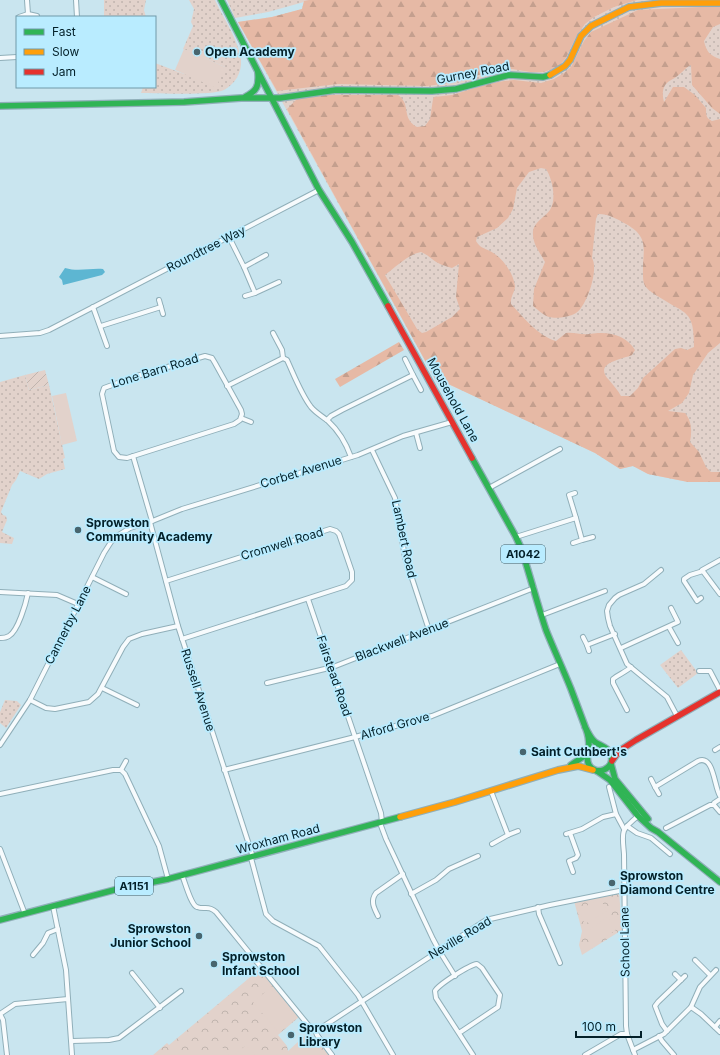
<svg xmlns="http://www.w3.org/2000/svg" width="720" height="1055" viewBox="0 0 720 1055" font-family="Inter,sans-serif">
  <defs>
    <pattern id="grass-dots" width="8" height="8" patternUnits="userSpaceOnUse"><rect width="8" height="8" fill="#e2d2cb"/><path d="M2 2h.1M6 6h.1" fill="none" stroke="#c0b4ae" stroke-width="1.8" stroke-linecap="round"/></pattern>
    <pattern id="forest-firs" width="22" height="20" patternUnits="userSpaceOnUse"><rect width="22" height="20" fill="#e6b9a5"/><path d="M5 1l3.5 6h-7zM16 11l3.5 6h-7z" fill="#c49f8e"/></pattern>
    <pattern id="park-crowns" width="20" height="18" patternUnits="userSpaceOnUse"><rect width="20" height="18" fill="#e2d2cb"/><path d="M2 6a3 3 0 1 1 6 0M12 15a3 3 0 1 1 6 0" fill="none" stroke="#c0b4ae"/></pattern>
    <pattern id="garden-furrows" width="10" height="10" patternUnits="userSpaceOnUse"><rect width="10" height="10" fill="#e2d2cb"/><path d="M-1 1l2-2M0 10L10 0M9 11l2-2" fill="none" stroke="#c0b4ae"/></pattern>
  </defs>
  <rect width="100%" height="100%" fill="#c9e5ef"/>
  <g fill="url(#grass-dots)">
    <path d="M104,0h42l-2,10 2,7h-42z"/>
    <path d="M189,0h26c9,19 23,39 26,60 1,13 -6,24 -17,30 -12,6 -67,3 -83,3l2,-6h12v-24l29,11 41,-7 -42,-18 10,-23 -2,-4 3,-13z"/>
    <path d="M227,0h493v482h-32l-40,-8 -15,-8 -13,3 -25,-16 -151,-71 -5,4 -201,-364 34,-5 30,-8 2,-7 -36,10 -33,6z"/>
    <path d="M25,375l4,15 20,-5 16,73 -2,1 2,10 -18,5 -8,5 -19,-8 -4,9 -4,5 -11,27 2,3 3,1 1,4 -5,12 12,6 -2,6 -12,-1v-161z"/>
    <path d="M681,650l17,23 -20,15 -18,-23z"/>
    <path d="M5,700l12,1 4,4 -15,23 -6,-5v-11z"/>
  </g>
  <g fill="url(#forest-firs)" fill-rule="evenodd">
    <path d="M309,0h328l-23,7 -20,10 -9,7 -9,13 -10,21 -8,9 -14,5h-14l-18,-3 -21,2 -34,11 -30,4 -89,-2 -61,7 -39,-69 34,-5 30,-8 2,-8z"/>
    <path d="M720,6v18l-7,3 -9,14c2,10 6,15 16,18v55l-8,-6 -20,-23 -1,-20c-6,3 -9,8 -15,12 -2,2 -6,3 -8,5 -6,5 -6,13 -4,20l9,-15h11l11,8 11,13c0,7 0,10 6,13l8,-2v224l-12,10 -15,22 -4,18 -7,10 -14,8 17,2c7,8 7,19 5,29l9,10 7,15 5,5h9v10h-32l-40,-8 -15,-8 -13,3 -25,-16 -151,-71 -5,4 -152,-277 10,-10 25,-4h76c11,8 6,17 12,26 1,2 5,5 7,6l8,-1 5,-7 3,-20 1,-2 18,-2 36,-11 16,-3 10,-1 27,3 13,-4 10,-6 7,-6 13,-26 7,-9 47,-22zM541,168l5,1c6,9 11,30 4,41 -5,7 -16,12 -17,21 -1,13 7,21 12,31l-11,27 -1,17c4,3 11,10 16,11 7,2 21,0 27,-4 11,-7 23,-44 16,-55l4,-39 2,-5c11,0 19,5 28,10 25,14 16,27 17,50 0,4 0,8 2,12 4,5 9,8 14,11 28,18 35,13 35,50l-7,3 -6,-2 -6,1 -32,29 -5,10 -8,8h-9c-3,-6 -8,-11 -12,-16 -16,-17 11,-20 23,-25l3,-5c-7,-13 -23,-18 -37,-17 -3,0 -6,1 -9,1 -8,1 -15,-2 -23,-1l-10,8c-18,-5 -33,-24 -45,-37 -1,-7 4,-12 4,-18 -2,-14 -13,-29 -25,-35 -6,-3 -10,-3 -14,-10l1,-4 20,-9 11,-10 5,-9 4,-21 12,-16zM421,252c5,2 7,4 11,7 6,5 13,7 20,9l7,-4 -3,33 4,12 -8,8 -26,15 -4,1 -5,-4 -32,-54c11,-8 22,-20 36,-23z"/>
    <path d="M399,342l5,8 -64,37 -5,-8z"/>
  </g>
  <g fill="url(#park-crowns)">
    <path d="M619,891l3,39 -40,25 -3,-10 3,-14 -8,-30z"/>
    <path d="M260,969l39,48 -21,18 9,11 1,5 21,-19 20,23h-176l14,-12 2,2z"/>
  </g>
  <path fill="url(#garden-furrows)" d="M45,370l4,15 -20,5 -4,-15z"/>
  <g fill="#e2d2cb">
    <path d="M184,49l41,18 -9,21 -41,-18z"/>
    <path d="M66,393l11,48 -15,4 -10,-49z"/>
    <path d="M600,898l7,13 -22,13 -7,-13z"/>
    <path d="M608,917l8,13 -19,12 -8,-12z"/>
    <path d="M270,988l26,31 -17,14 -26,-31z"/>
    <path d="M310,1038l15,17h-29l-2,-3z"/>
    <path d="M246,1045l9,10h-21z"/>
    <path d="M221,1046l8,9h-18z"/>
  </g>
  <path fill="#5db6d2" d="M65,268c13,4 25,0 38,1l2,3 -3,3 -39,10 -1,-5 -3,-3z"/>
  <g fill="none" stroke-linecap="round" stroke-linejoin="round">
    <defs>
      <g id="street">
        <path d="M76,0l1,17"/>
        <path d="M28,14l9,2"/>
        <path d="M19,17l9,-3 -1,-14"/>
        <path d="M0,58l17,-1"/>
        <path d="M229,237l15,30 11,26"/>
        <path d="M244,267l22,-12"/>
        <path d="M245,296l10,-3 24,-11"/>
        <path d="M159,300l2,7"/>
        <path d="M93,307l14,39"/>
        <path d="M101,326l60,-19 2,7"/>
        <path d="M273,333l9,17 1,8 4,2c7,15 14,34 24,47 5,6 11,9 17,14 11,10 18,22 23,36"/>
        <path d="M0,336l40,-3 9,-3 270,-140"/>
        <path d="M205,356l7,2 3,5 26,47 1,4 -2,6 -6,4 -107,34 -8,-1 -5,-6 -12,-57 2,-6 33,-12z"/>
        <path d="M405,359l8,16"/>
        <path d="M227,386l56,-28"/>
        <path d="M241,418l10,4"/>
        <path d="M327,420l4,-4 11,-6 71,-35 8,15"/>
        <path d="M416,433l4,15"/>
        <path d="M372,450l23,48 10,59 24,73"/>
        <path d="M133,456l19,65"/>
        <path d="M489,488l71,-39"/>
        <path d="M575,493l-6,2 7,23"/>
        <path d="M150,522l28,104 75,231"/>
        <path d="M516,537l60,-19 6,22 11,-3"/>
        <path d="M573,543l9,-3"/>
        <path d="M720,560l-18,10 18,24"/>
        <path d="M661,570l-17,14 -25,11 -4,3 -6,7 -2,6 1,7 2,8 17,38 40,33 10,19"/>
        <path d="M92,577l34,17"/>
        <path d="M166,581l164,-52 6,2 3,3 13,38v8l-6,6 -164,53"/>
        <path d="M0,592l57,3 21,9"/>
        <path d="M701,598l-4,3 -13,-20v-2l6,-4 13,-4"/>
        <path d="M308,599l73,214 1,9"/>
        <path d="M542,615l63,-24"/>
        <path d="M669,627l9,16"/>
        <path d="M583,637l4,8"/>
        <path d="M0,638c3,0 6,0 9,-2 9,-5 17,-33 19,-43"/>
        <path d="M621,648l57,-26 -7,-14"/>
        <path d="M589,651l-2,-6 28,-11"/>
        <path d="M699,671h11l10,19"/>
        <path d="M267,683l66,-16 201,-79"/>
        <path d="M102,688l35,17"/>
        <path d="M30,700l16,8 9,1 34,-7 9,-8 25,-47 6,-8 13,-5 36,-8"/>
        <path d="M627,710l-14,-27v-4c6,-5 13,-7 18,-12"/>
        <path d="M0,745l30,-45 74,-147 7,-11 6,-6 13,-8 20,-6 32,-13 176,-54 45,-19 49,-14"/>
        <path d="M715,750l5,-3"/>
        <path d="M121,770l5,-9"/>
        <path d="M224,770l131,-33 77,-21 128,-52"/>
        <path d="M651,779l4,8 43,-26c16,-7 16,26 22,35"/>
        <path d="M609,787l7,27 8,15"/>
        <path d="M655,787l4,7"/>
        <path d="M491,791l17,44 -16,9"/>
        <path d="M0,794l113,-24h8l4,4 34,72 9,33"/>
        <path d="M714,805v-2l6,-4"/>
        <path d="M380,823l6,16 47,100 7,13 15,24"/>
        <path d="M627,826l10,7 14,5 19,16"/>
        <path d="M666,828l44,-23h4l6,7"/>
        <path d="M570,833l8,22 -2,3 -7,3 4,11"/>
        <path d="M566,834l16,-5 21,-12 13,-3"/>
        <path d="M508,835l10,-4"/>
        <path d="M0,849l25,65"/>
        <path d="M251,858l15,56 7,7 46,25 39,49 35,60"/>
        <path d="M182,875c3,7 9,30 15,32 8,3 11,-2 19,5l93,114 3,3 3,1 2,5 15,20"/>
        <path d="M411,894l25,-14 13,-11 29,-13"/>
        <path d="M53,906l13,64 6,85"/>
        <path d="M538,907l1,7 21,49"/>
        <path d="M378,916c-4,-8 -8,-15 -2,-23l27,-19"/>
        <path d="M33,955l10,-12 5,-10 10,-4"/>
        <path d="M695,960l15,15"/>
        <path d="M132,973l28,35"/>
        <path d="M675,974l6,6"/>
        <path d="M691,1007l10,7 19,18"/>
        <path d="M715,1027l5,-6"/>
        <path d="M315,1030l6,-2 165,-108 64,-15 74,-15"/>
        <path d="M667,1031l-5,-7 -7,-18 3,-4 27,-26"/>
        <path d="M459,1033l39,-26 2,-12 -18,-27 -5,-4c-8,1 -39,21 -42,27l1,7 37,57"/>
        <path d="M659,1036l3,5 12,14"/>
        <path d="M72,1041l37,-1 10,-2 62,-47"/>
        <path d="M633,1050l31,-16 27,-27 9,-20 16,-17"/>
        <path d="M7,1055l-4,-35 -3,-6 15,-10 53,-5"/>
        <path d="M585,1055l36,-21h6"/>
        <path d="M635,1055l-8,-21 -1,-8 -2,-172c-2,-23 -4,-23 14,-38"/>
      </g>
      <g id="fast">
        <path d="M221,0l98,190 33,52 36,64"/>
        <path d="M245,97c12,-6 14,-11 13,-24"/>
        <path d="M0,106l184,-4 57,-4h39l56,-8 96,1 24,-2 53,-14 34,2 7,-2"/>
        <path d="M472,458l44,79 5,11c9,27 16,55 25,82 8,20 17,39 25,59 5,13 10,27 15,40 2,5 3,12 3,18 0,6 -4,11 0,18 6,12 27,4 22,-10 -2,-7 -10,-9 -16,-13 -5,-4 -7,-10 -10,-15"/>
        <path d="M611,764l4,15 33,40"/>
        <path d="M571,765l16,-11"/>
        <path d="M597,771l13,9 28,36 13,12 7,4 62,50"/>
        <path d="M0,920l118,-31 50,-10 232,-62"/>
      </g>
      <g id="slow">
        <path d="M550,75l15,-9 5,-6 11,-24 10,-10 38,-19 32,-4h59"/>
        <path d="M400,817l55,-15 103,-32 20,-4 15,4"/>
      </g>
      <g id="jam">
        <path d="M388,306l84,152"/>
        <path d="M612,761l7,-10 17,-11 84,-48"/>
      </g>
    </defs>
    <use href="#street" stroke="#90afb9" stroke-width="6"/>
    <use href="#fast" stroke="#90afb9" stroke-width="8"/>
    <use href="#slow" stroke="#90afb9" stroke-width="8"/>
    <use href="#jam" stroke="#90afb9" stroke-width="8"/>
    <use href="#street" stroke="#f7fbfd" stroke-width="4"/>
    <use href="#fast" stroke="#30b455" stroke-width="5.5"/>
    <use href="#slow" stroke="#ff9f0a" stroke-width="5.5"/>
    <use href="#jam" stroke="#e5322d" stroke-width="5.5"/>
  </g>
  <g fill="#48656e" stroke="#b9ecff" stroke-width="1.5">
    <circle cx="197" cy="52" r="4"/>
    <circle cx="78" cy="530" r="4"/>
    <circle cx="523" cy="752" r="4"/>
    <circle cx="612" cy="883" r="4"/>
    <circle cx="199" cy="936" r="4"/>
    <circle cx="214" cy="964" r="4"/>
    <circle cx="291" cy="1035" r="4"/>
  </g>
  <g text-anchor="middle" stroke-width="3.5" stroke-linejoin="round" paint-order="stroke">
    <g fill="#b9ecff" stroke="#3a5d69" stroke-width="1">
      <rect x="501" y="545" width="44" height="18" rx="3"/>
      <rect x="115" y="877" width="38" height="18" rx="3"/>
    </g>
    <g font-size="11" font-weight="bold" fill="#032029">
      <text x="523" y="558">A1042</text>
      <text x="134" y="890">A1151</text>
    </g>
    <g font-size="12" font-weight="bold" fill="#032029" stroke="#b9ecff" text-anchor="start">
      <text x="205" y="56">Open Academy</text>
      <text x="86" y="527">Sprowston<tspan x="86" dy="14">Community Academy</tspan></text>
      <text x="531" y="756">Saint Cuthbert's</text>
      <text x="620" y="880">Sprowston<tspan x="620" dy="14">Diamond Centre</tspan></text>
      <text x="191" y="933" text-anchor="end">Sprowston<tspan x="191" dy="14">Junior School</tspan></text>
      <text x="222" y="961">Sprowston<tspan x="222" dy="14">Infant School</tspan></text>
      <text x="299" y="1032">Sprowston<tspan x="299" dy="14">Library</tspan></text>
    </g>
    <g font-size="12" fill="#032029" stroke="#b9ecff">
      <text transform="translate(473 73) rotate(-11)" y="4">Gurney Road</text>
      <text transform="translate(206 249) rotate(-27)" y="4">Roundtree Way</text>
      <text transform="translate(155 371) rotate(-17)" y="4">Lone Barn Road</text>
      <text transform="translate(453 400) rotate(61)" y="4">Mousehold Lane</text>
      <text transform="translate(301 472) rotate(-17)" y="4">Corbet Avenue</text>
      <text transform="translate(404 539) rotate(78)" y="4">Lambert Road</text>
      <text transform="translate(282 544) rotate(-17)" y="4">Cromwell Road</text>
      <text transform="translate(68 625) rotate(-63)" y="4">Cannerby Lane</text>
      <text transform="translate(402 640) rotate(-21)" y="4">Blackwell Avenue</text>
      <text transform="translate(334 676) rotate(71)" y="4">Fairstead Road</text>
      <text transform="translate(198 690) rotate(72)" y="4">Russell Avenue</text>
      <text transform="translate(395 726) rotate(-16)" y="4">Alford Grove</text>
      <text transform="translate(278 839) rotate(-15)" y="4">Wroxham Road</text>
      <text transform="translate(460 938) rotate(-31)" y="4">Neville Road</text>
      <text transform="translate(625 942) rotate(-91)" y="4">School Lane</text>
    </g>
  </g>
  <rect x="16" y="16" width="140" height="72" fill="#b9ecff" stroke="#709aa9"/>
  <rect x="24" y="29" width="20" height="6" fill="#30b455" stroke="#709aa9"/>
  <text x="52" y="36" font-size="12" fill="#032029">Fast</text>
  <rect x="24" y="49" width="20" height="6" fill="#ff9f0a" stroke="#709aa9"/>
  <text x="52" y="56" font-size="12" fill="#032029">Slow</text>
  <rect x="24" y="69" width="20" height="6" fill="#e5322d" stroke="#709aa9"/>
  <text x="52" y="76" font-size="12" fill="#032029">Jam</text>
  <path d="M576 1031v6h65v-6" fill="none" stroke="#032029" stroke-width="2"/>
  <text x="582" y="1031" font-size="12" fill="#032029" stroke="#b9ecff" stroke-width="3" paint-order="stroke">100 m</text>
</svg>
